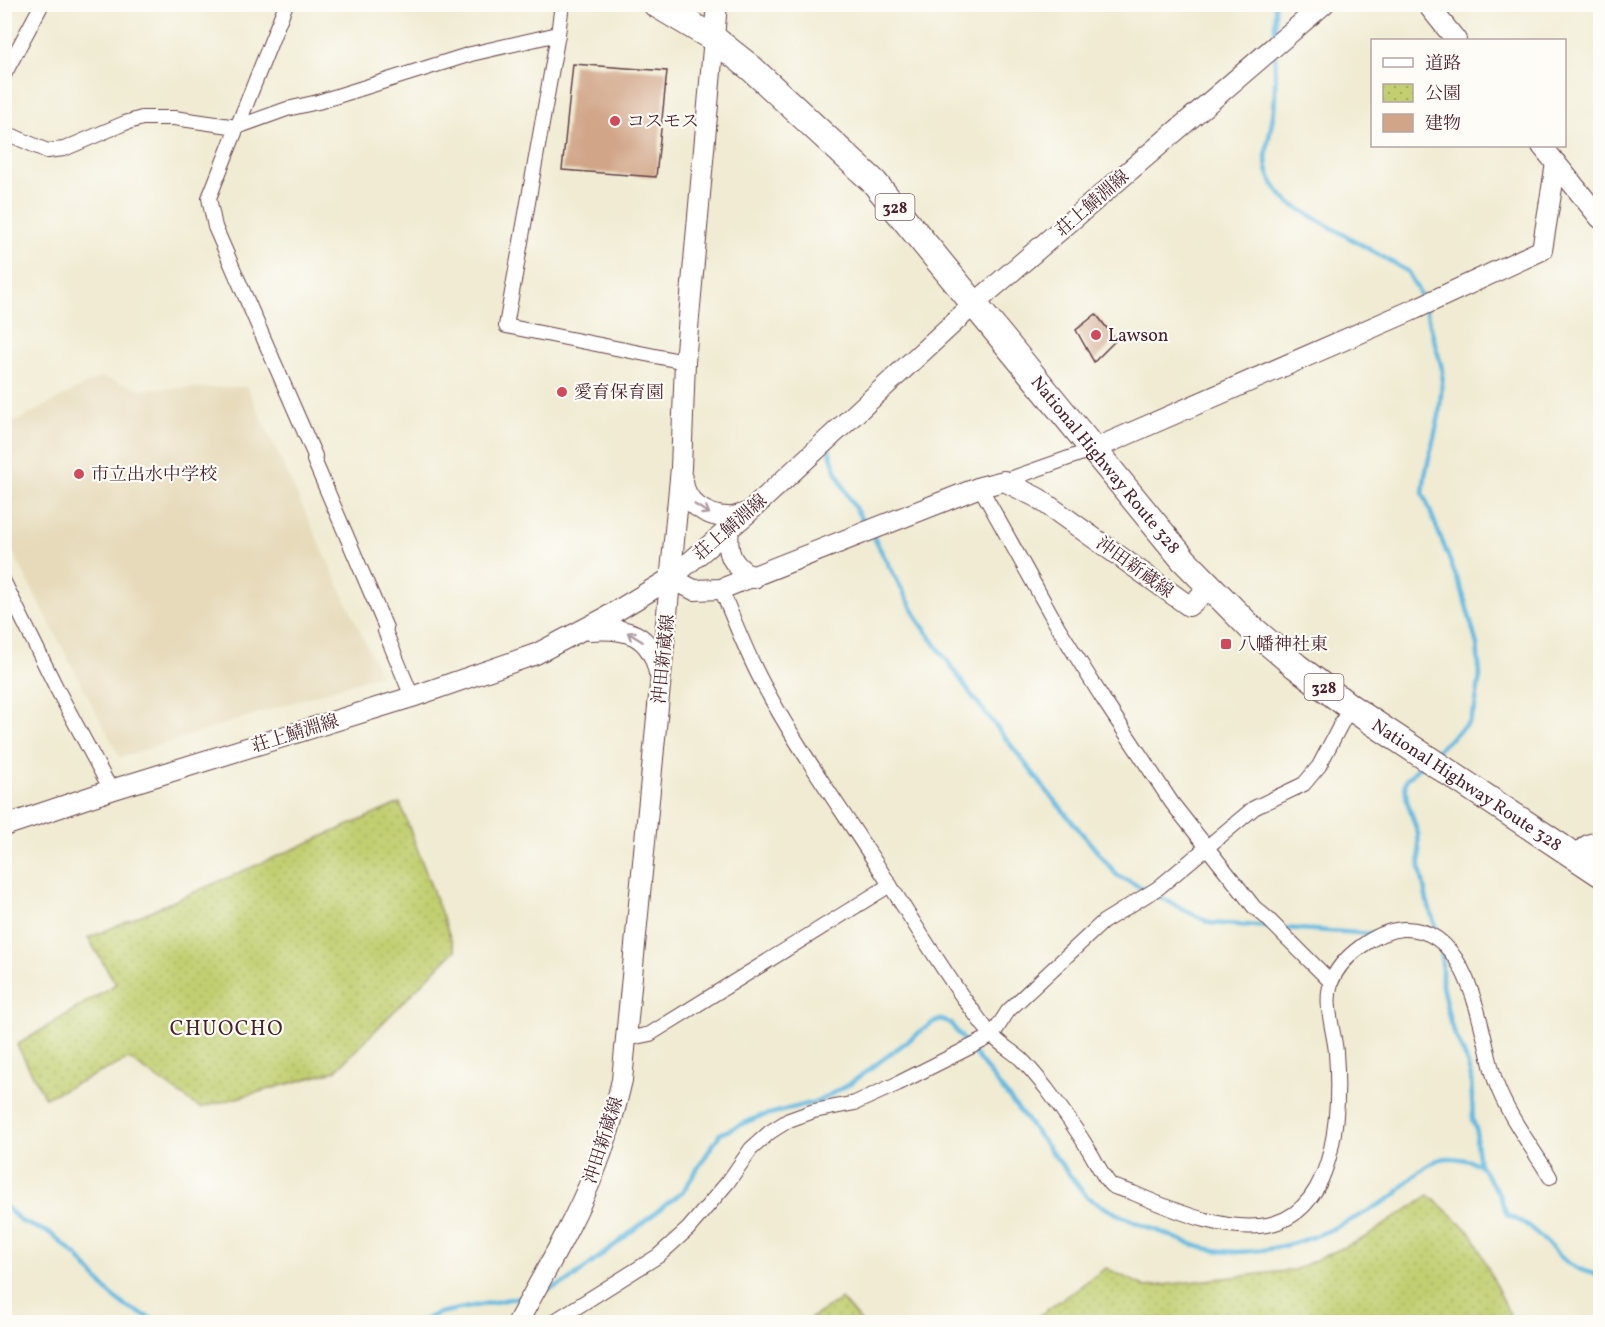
<svg xmlns="http://www.w3.org/2000/svg" width="1605" height="1327" viewBox="0 0 1605 1327" font-family="Vollkorn,'Noto Serif JP',serif">
  <defs>
    <pattern id="park-dots" width="8" height="8" patternUnits="userSpaceOnUse" patternTransform="scale(1.5)"><rect width="8" height="8" fill="#c1cf71"/><path d="M2 2h.1M6 6h.1" fill="none" stroke="#a7b162" stroke-width="1.8" stroke-linecap="round"/></pattern>
  </defs>
  <rect width="100%" height="100%" fill="#fdfcf7"/>
  <filter id="ink" filterUnits="userSpaceOnUse"><feTurbulence type="fractalNoise" baseFrequency=".0167" numOctaves="2"/><feDisplacementMap in="SourceGraphic" scale="12" xChannelSelector="R" yChannelSelector="G"/><feConvolveMatrix kernelMatrix="1 2 1 2 8 2 1 2 1" color-interpolation-filters="sRGB"/></filter>
  <filter id="wash" filterUnits="userSpaceOnUse"><feTurbulence type="fractalNoise" baseFrequency=".008" numOctaves="4" result="noise"/><feDisplacementMap in="SourceGraphic" scale="24" xChannelSelector="R" yChannelSelector="G"/><feGaussianBlur stdDeviation="1.35" result="paint"/><feColorMatrix in="noise" values="0 0 0 0 0 0 0 0 0 0 0 0 0 0 0 0 0 1.4 0 .05"/><feComposite in="paint" operator="in"/></filter>
  <g filter="url(#wash)">
    <rect width="100%" height="100%" fill="#f0ebd2"/>
    <path fill="#e6daba" d="M100,377l42,12 105,-2 133,287 -260,84 -115,-221v-110z"/>
    <g fill="url(#park-dots)" stroke="#86774e" stroke-width="1.5">
      <path d="M400,803l55,147 -120,121 -135,37 -71,-49 -84,39 -28,-53 99,-61 -28,-46z"/>
      <path d="M1429,1195l44,40 40,87h-483l76,-54 40,19 148,-17 72,-33z"/>
      <path d="M841,1299l20,23h-56z"/>
    </g>
    <g fill="none" stroke-linecap="round" stroke-linejoin="round">
      <g stroke="#65bae1" stroke-width="4.5">
        <path d="M1275,4v34"/>
        <path d="M1275,53c0,18 1,37 -1,56 -5,41 -21,59 15,94l118,68 10,17 5,12"/>
        <path d="M1426,310l17,62 -4,44 -14,59 -2,18 40,101 14,51 3,31 -5,32 -6,14 -35,31"/>
        <path d="M828,445c7,29 22,57 39,82"/>
        <path d="M873,536l46,85 51,72 84,107 63,75 93,48 62,4"/>
        <path d="M1421,765l-15,15 -1,5 2,16 11,33 2,34 7,33 12,36"/>
        <path d="M1283,928l91,6"/>
        <path d="M1442,948v38l9,39 15,34 5,18 2,43 4,12 -1,10 3,22 20,30 8,21c7,4 15,6 21,11 28,21 33,43 72,49"/>
        <path d="M4,1205l18,17 28,11 27,23 33,38 17,13 32,15"/>
        <path d="M542,1292l27,-11 114,-90 37,-57 38,-17 61,-16 32,-18 81,-60 10,-4 9,5 136,173c23,15 48,26 74,35 13,5 26,11 39,15 66,18 138,-17 194,-51 5,-3 7,-9 12,-13 28,-24 36,-32 73,-19"/>
        <path d="M418,1322l21,-9 86,-17"/>
      </g>
    </g>
    <g id="blocks">
      <g fill="#d1a688">
        <path d="M573,64l94,7 -11,106 -94,-7z"/>
        <path d="M1096,314l20,26 -22,22 -18,-32z"/>
      </g>
    </g>
  </g>
  <g filter="url(#ink)">
    <use href="#blocks" fill-opacity="0" stroke="#633e44" stroke-width="1.5"/>
    <g fill="none" stroke-linecap="round" stroke-linejoin="round">
      <defs>
        <g id="street">
          <path d="M286,4l-77,194 6,29 100,229 -1,4 72,168 -1,3 27,66"/>
          <path d="M562,4l-4,30 -52,292 179,36"/>
          <path d="M4,75l38,-71"/>
          <path d="M4,132l43,19 17,-2 61,-26 17,-5h32l63,9 50,-18 31,-7 153,-48 87,-20"/>
          <path d="M1004,481l90,-32"/>
          <path d="M980,487l78,140 45,72 69,104 82,104 13,11 64,64"/>
          <path d="M4,582l53,107 54,101"/>
          <path d="M721,589c13,31 25,63 41,93 36,68 83,132 124,197 27,42 52,84 81,124 8,10 15,22 24,31 8,10 20,16 30,25 9,9 17,19 25,29 16,21 31,42 44,64 5,8 15,28 21,33 5,4 16,5 22,8 40,17 98,43 142,30 63,-19 65,-117 61,-171 -2,-21 -12,-48 -5,-69 9,-26 45,-52 72,-54 70,-3 77,107 93,154 12,33 36,64 54,94"/>
          <path d="M626,1039l24,-5 240,-149"/>
          <path d="M553,1322l105,-66 30,-27 40,-47 23,-33 19,-17 19,-12 25,-9 41,-8 42,-19 95,-48 16,-25 95,-89 55,-34 96,-80 50,-24 15,-18 31,-59"/>
        </g>
        <g id="secondary">
          <path d="M1427,4l29,36"/>
          <path d="M1542,146l58,72"/>
          <path d="M1094,449l321,-140 127,-59 14,-87"/>
          <path d="M683,480c1,22 23,37 45,37 6,1 13,-3 19,-4"/>
          <path d="M729,528c-3,26 2,37 25,50"/>
          <path d="M671,578l23,12 27,-1 259,-102 24,-6 34,17 151,108 21,-18"/>
          <path d="M589,630c37,-3 62,3 70,43"/>
          <path d="M4,826l107,-36 301,-93 124,-43 69,-36 66,-40 78,-66 225,-208 350,-300"/>
          <path d="M1574,856l14,-11 12,-4"/>
          <path d="M518,1322c26,-49 55,-97 76,-149 12,-30 21,-62 28,-93l59,-612 4,-106 32,-358"/>
        </g>
        <g id="highway">
          <path id="s1" d="M656,4l57,34 38,30 123,114 310,378 66,67 46,39 54,41 250,166"/>
        </g>
      </defs>
      <use href="#street" stroke="#633e44" stroke-width="16"/>
      <use href="#secondary" stroke="#633e44" stroke-width="22"/>
      <use href="#highway" stroke="#633e44" stroke-width="28"/>
      <path stroke="#633e44" stroke-width="3" stroke-dasharray="4.5 4.5" stroke-linecap="butt" d="M61,1322c15,-3 28,-4 42,0"/>
      <use href="#street" stroke="#fff" stroke-width="14"/>
      <use href="#secondary" stroke="#fff" stroke-width="20"/>
      <use href="#highway" stroke="#fff" stroke-width="26"/>
    </g>
    <defs><path id="oneway-shaft" d="M-6 0H5M1.5-3L5.5 0L1.5 3" fill="none" stroke-width="1.6" stroke-linecap="round" stroke-linejoin="round" transform="scale(1.5)"/></defs>
    <g stroke="#ae9aa0">
      <use href="#oneway-shaft" transform="translate(702 509) rotate(32)"/>
      <use href="#oneway-shaft" transform="translate(635 637) rotate(-148)"/>
    </g>
  </g>
  <g fill="#d1495b" stroke="#fdfcf7" stroke-width="2">
    <circle cx="615" cy="121" r="6"/>
    <circle cx="1096" cy="335" r="6"/>
    <circle cx="562" cy="392" r="6"/>
    <circle cx="79" cy="474" r="6"/>
    <rect x="1220" y="638" width="12" height="12" rx="3"/>
  </g>
  <g text-anchor="middle" stroke-width="4.5" stroke-linejoin="round" paint-order="stroke">
    <g fill="#fdfcf7" stroke="#806168" stroke-width="1.5">
      <rect x="875.5" y="194" width="39" height="26" rx="4.5"/>
      <rect x="1304.5" y="674" width="39" height="26" rx="4.5"/>
    </g>
    <g font-size="16" font-weight="bold" fill="#4a1f2b">
      <text x="895" y="213">328</text>
      <text x="1324" y="693">328</text>
    </g>
    <g font-size="18" fill="#4a1f2b" stroke="#fdfcf7" text-anchor="start">
      <text x="627" y="127">コスモス</text>
      <text x="1108" y="341">Lawson</text>
      <text x="574" y="398">愛育保育園</text>
      <text x="91" y="480">市立出水中学校</text>
      <text x="1238" y="650">八幡神社東</text>
    </g>
    <g font-size="18" fill="#4a1f2b" stroke="#fdfcf7">
      <text transform="translate(1092 203) rotate(-41)" y="6">荘上鯖淵線</text>
      <text dy="6" stroke="none"><textPath href="#s1" startOffset="648">National Highway Route 328</textPath></text>
      <text transform="translate(730 527) rotate(-41)" y="6">荘上鯖淵線</text>
      <text transform="translate(1135 567) rotate(36)" y="6">沖田新蔵線</text>
      <text transform="translate(663 659) rotate(-84)" y="6">沖田新蔵線</text>
      <text transform="translate(295 733) rotate(-17)" y="6">荘上鯖淵線</text>
      <text dy="6" stroke="none"><textPath href="#s1" startOffset="1134">National Highway Route 328</textPath></text>
      <text transform="translate(603 1140) rotate(-72)" y="6">沖田新蔵線</text>
    </g>
    <g font-size="21" letter-spacing="1.5" fill="#4a1f2b" stroke="#fdfcf7">
      <text x="227" y="1035">CHUOCHO</text>
    </g>
  </g>
  <rect width="1605" height="1327" fill="none" stroke="#fdfcf7" stroke-width="24"/>
  <rect x="1371" y="39" width="195" height="108" fill="#fdfcf7" stroke="#b5a4a5" stroke-width="1.5"/>
  <rect x="1383" y="58" width="30" height="9" fill="#ffffff" stroke="#b5a4a5" stroke-width="1.5"/>
  <text x="1425" y="69" font-size="18" fill="#4a1f2b">道路</text>
  <rect x="1383" y="84" width="30" height="18" fill="url(#park-dots)" stroke="#b5a4a5" stroke-width="1.5"/>
  <text x="1425" y="99" font-size="18" fill="#4a1f2b">公園</text>
  <rect x="1383" y="114" width="30" height="18" fill="#d1a688" stroke="#b5a4a5" stroke-width="1.5"/>
  <text x="1425" y="129" font-size="18" fill="#4a1f2b">建物</text>
</svg>
